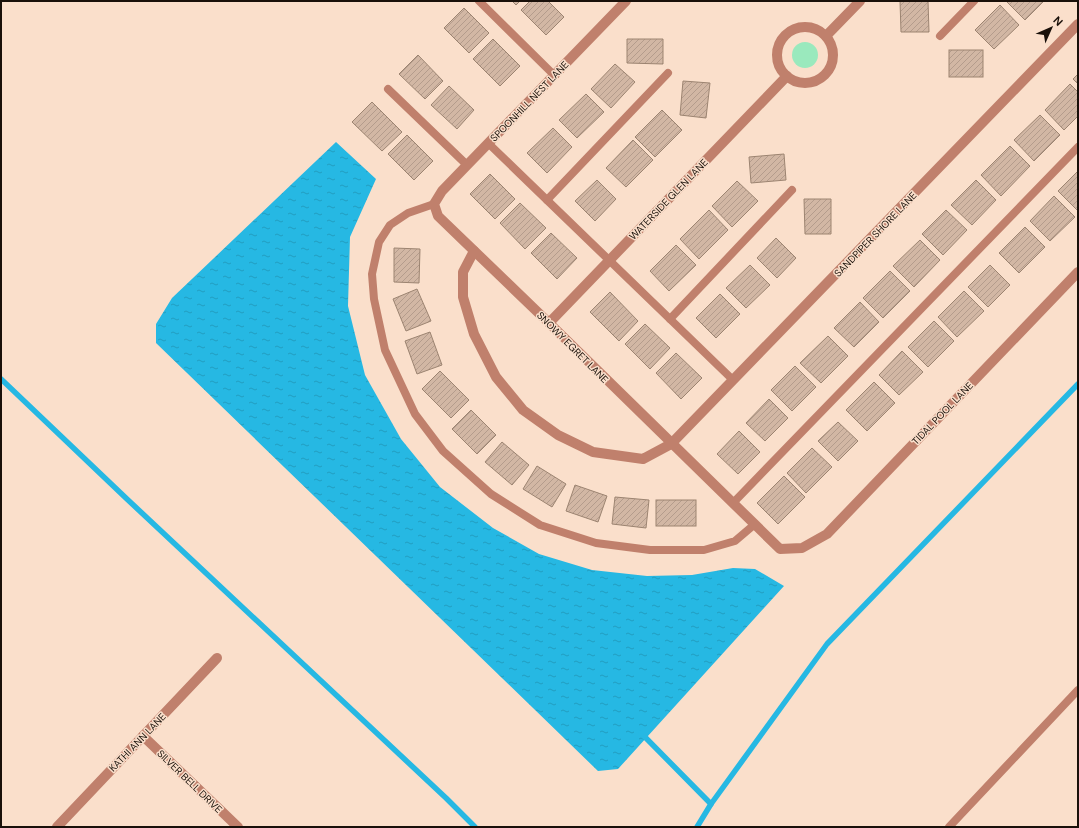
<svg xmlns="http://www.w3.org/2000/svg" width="1079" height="828" viewBox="0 0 1079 828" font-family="'DM Sans',sans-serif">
  <defs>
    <pattern id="water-ripples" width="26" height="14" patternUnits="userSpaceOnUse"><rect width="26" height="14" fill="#26b8e3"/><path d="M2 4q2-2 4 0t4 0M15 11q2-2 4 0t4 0" fill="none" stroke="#229dc1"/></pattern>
    <pattern id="building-hatch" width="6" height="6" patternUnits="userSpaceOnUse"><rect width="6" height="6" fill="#d2b7a4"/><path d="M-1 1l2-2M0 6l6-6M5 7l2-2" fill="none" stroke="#b49c8c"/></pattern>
  </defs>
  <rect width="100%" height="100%" fill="#fadfcb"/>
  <circle fill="#9ae9bd" cx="805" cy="55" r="13"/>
  <path fill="url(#water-ripples)" d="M336,142l40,37 -26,58 -2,69 17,69 36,64 39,48 53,41 46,26 53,16 55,6 45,-1 41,-7 22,1 29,17 -166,183 -20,2 -442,-428v-19l16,-26z"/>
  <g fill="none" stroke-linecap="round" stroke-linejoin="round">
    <g stroke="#26b8e3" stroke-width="5.5">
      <path d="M1,379l127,121 318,298 29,29"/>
      <path d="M641,733l70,71"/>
      <path d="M697,827l14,-23 116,-160 251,-260"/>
    </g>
  </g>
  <g fill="url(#building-hatch)" stroke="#9c8471">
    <path d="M512,1h8l-4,4z"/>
    <path d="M530,1h18l16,16 -18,18 -25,-25z"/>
    <path d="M900,1h28l1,31h-28z"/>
    <path d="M1006,1h38l-19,19z"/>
    <path d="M1000,5l19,20 -25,24 -19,-19z"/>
    <path d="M464,8l25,25 -20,20 -25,-25z"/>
    <path d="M493,39l27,27 -20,20 -27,-27z"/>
    <path d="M627,39h36v25l-36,-1z"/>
    <rect x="949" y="50" width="34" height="27"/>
    <path d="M418,55l25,26 -18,18 -26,-25z"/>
    <path d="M615,64l20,18 -24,26 -20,-19z"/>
    <path d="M1078,74v10l-5,-5z"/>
    <path d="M683,81l27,2 -4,35 -26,-3z"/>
    <path d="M1070,84l8,8v24l-14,14 -19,-20z"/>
    <path d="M449,86l25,24 -17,19 -26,-24z"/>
    <path d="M586,94l18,18 -27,26 -18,-18z"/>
    <path d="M372,102l30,30 -20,19 -30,-29z"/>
    <path d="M662,110l20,20 -27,27 -20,-20z"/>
    <path d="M1040,115l20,20 -26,26 -20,-21z"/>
    <path d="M553,128l19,19 -25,26 -20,-20z"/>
    <path d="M407,135l26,26 -19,19 -26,-26z"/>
    <path d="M633,140l20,20 -27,27 -20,-19z"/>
    <path d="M1010,146l20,20 -29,30 -20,-21z"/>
    <path d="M784,154l2,26 -35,3 -2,-26z"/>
    <path d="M1078,171v40l-20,-20z"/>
    <path d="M490,174l25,25 -20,20 -25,-25z"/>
    <path d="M597,180l19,19 -21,22 -20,-20z"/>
    <path d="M976,180l20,20 -24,25 -21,-20z"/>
    <path d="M737,181l21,20 -26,26 -20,-21z"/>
    <path d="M1054,196l21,21 -25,24 -20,-20z"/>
    <path d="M804,199h27v35h-26z"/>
    <path d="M520,203l26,25 -21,21 -25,-26z"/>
    <path d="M709,210l19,20 -29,29 -19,-20z"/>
    <path d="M946,210l21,20 -24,25 -21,-21z"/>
    <path d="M1025,227l20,20 -26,26 -20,-20z"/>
    <path d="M551,233l26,25 -20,21 -26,-26z"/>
    <path d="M776,238l20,20 -19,20 -20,-20z"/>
    <path d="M920,240l20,20 -26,27 -21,-21z"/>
    <path d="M676,245l20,20 -27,26 -19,-20z"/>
    <path d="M394,248l26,1 -1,34 -25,-1z"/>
    <path d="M750,265l20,20 -24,23 -20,-20z"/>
    <path d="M990,265l20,20 -22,22 -20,-20z"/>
    <path d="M890,271l20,20 -27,27 -20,-20z"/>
    <path d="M417,289l14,32 -25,10 -13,-32z"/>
    <path d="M964,291l20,20 -27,26 -19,-20z"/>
    <path d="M610,292l28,29 -19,20 -29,-29z"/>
    <path d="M720,294l20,20 -24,24 -20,-20z"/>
    <path d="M860,302l19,20 -25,25 -20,-19z"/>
    <path d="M934,321l20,20 -26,26 -20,-20z"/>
    <path d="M645,324l25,24 -20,21 -25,-25z"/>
    <path d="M430,332l12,33 -25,9 -12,-33z"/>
    <path d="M828,336l20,20 -27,27 -21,-20z"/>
    <path d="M902,351l21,21 -24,23 -20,-20z"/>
    <path d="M676,353l26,25 -21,21 -25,-26z"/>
    <path d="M795,366l21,21 -24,24 -21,-21z"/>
    <path d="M440,371l29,29 -18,18 -29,-29z"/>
    <path d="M874,382l21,21 -28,28 -21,-21z"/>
    <path d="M769,399l19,19 -23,23 -19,-18z"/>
    <path d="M471,410l25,25 -19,19 -25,-25z"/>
    <path d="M838,422l20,19 -20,20 -20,-20z"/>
    <path d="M739,431l21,21 -22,22 -21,-20z"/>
    <path d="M502,442l27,23 -17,20 -27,-23z"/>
    <path d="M812,448l20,19 -26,26 -19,-20z"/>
    <path d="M537,466l29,18 -14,23 -29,-18z"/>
    <path d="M784,476l21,21 -27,27 -21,-21z"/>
    <path d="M575,485l32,11 -9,26 -32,-11z"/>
    <path d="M615,497l34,3 -3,28 -34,-4z"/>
    <rect x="656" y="500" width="40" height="26"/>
  </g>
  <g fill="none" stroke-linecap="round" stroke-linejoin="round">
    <g stroke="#c0806c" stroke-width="8">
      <path d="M479,1l75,74"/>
      <path d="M940,36l34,-35"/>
      <path d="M388,89l79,76"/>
      <path d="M488,143l245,237"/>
      <path d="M547,200l121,-127"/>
      <path d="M434,204l-26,9 -18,12 -11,17 -7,32 2,25 11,51 30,64 28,37 48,43 49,31 56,18 54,7h54l31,-9 20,-17"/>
      <path d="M670,319l122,-129"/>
      <path d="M733,503l345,-356"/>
      <path d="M949,827l129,-137"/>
    </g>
    <g stroke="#c0806c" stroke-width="10">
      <path d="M626,1l-184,190 -8,13 4,12 111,107 231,226 22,-1 25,-14 251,-262"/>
      <circle cx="805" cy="55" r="28"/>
      <path d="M826,36l34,-35"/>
      <path d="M474,251l-11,21v25l11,37 22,43 27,33 35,25 35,17 50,7 28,-15 407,-420"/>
      <path d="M549,323l238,-247"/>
      <path d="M143,736l95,91"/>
      <path d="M57,827l160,-169"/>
    </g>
  </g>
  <g text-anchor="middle" stroke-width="3" stroke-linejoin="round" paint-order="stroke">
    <g font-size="10" fill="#191009" stroke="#fadfcb">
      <text transform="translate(529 101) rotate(-46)" y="4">SPOONHILL NEST LANE</text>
      <text transform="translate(668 199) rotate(-46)" y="4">WATERSIDE GLEN LANE</text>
      <text transform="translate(875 234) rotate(-46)" y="4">SANDPIPER SHORE LANE</text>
      <text transform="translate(573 347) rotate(45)" y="4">SNOWY EGRET LANE</text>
      <text transform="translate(942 413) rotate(-46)" y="4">TIDAL POOL LANE</text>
      <text transform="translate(137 742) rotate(-46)" y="4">KATHI ANN LANE</text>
      <text transform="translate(190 781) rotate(44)" y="4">SILVER BELL DRIVE</text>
    </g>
  </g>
  <rect width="1079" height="828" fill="none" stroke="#191009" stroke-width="4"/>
  <g transform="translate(1051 28) rotate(45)" stroke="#fadfcb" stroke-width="3" paint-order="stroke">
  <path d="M0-3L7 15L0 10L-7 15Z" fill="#191009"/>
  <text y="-6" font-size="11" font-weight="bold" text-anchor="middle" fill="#191009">N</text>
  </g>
</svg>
